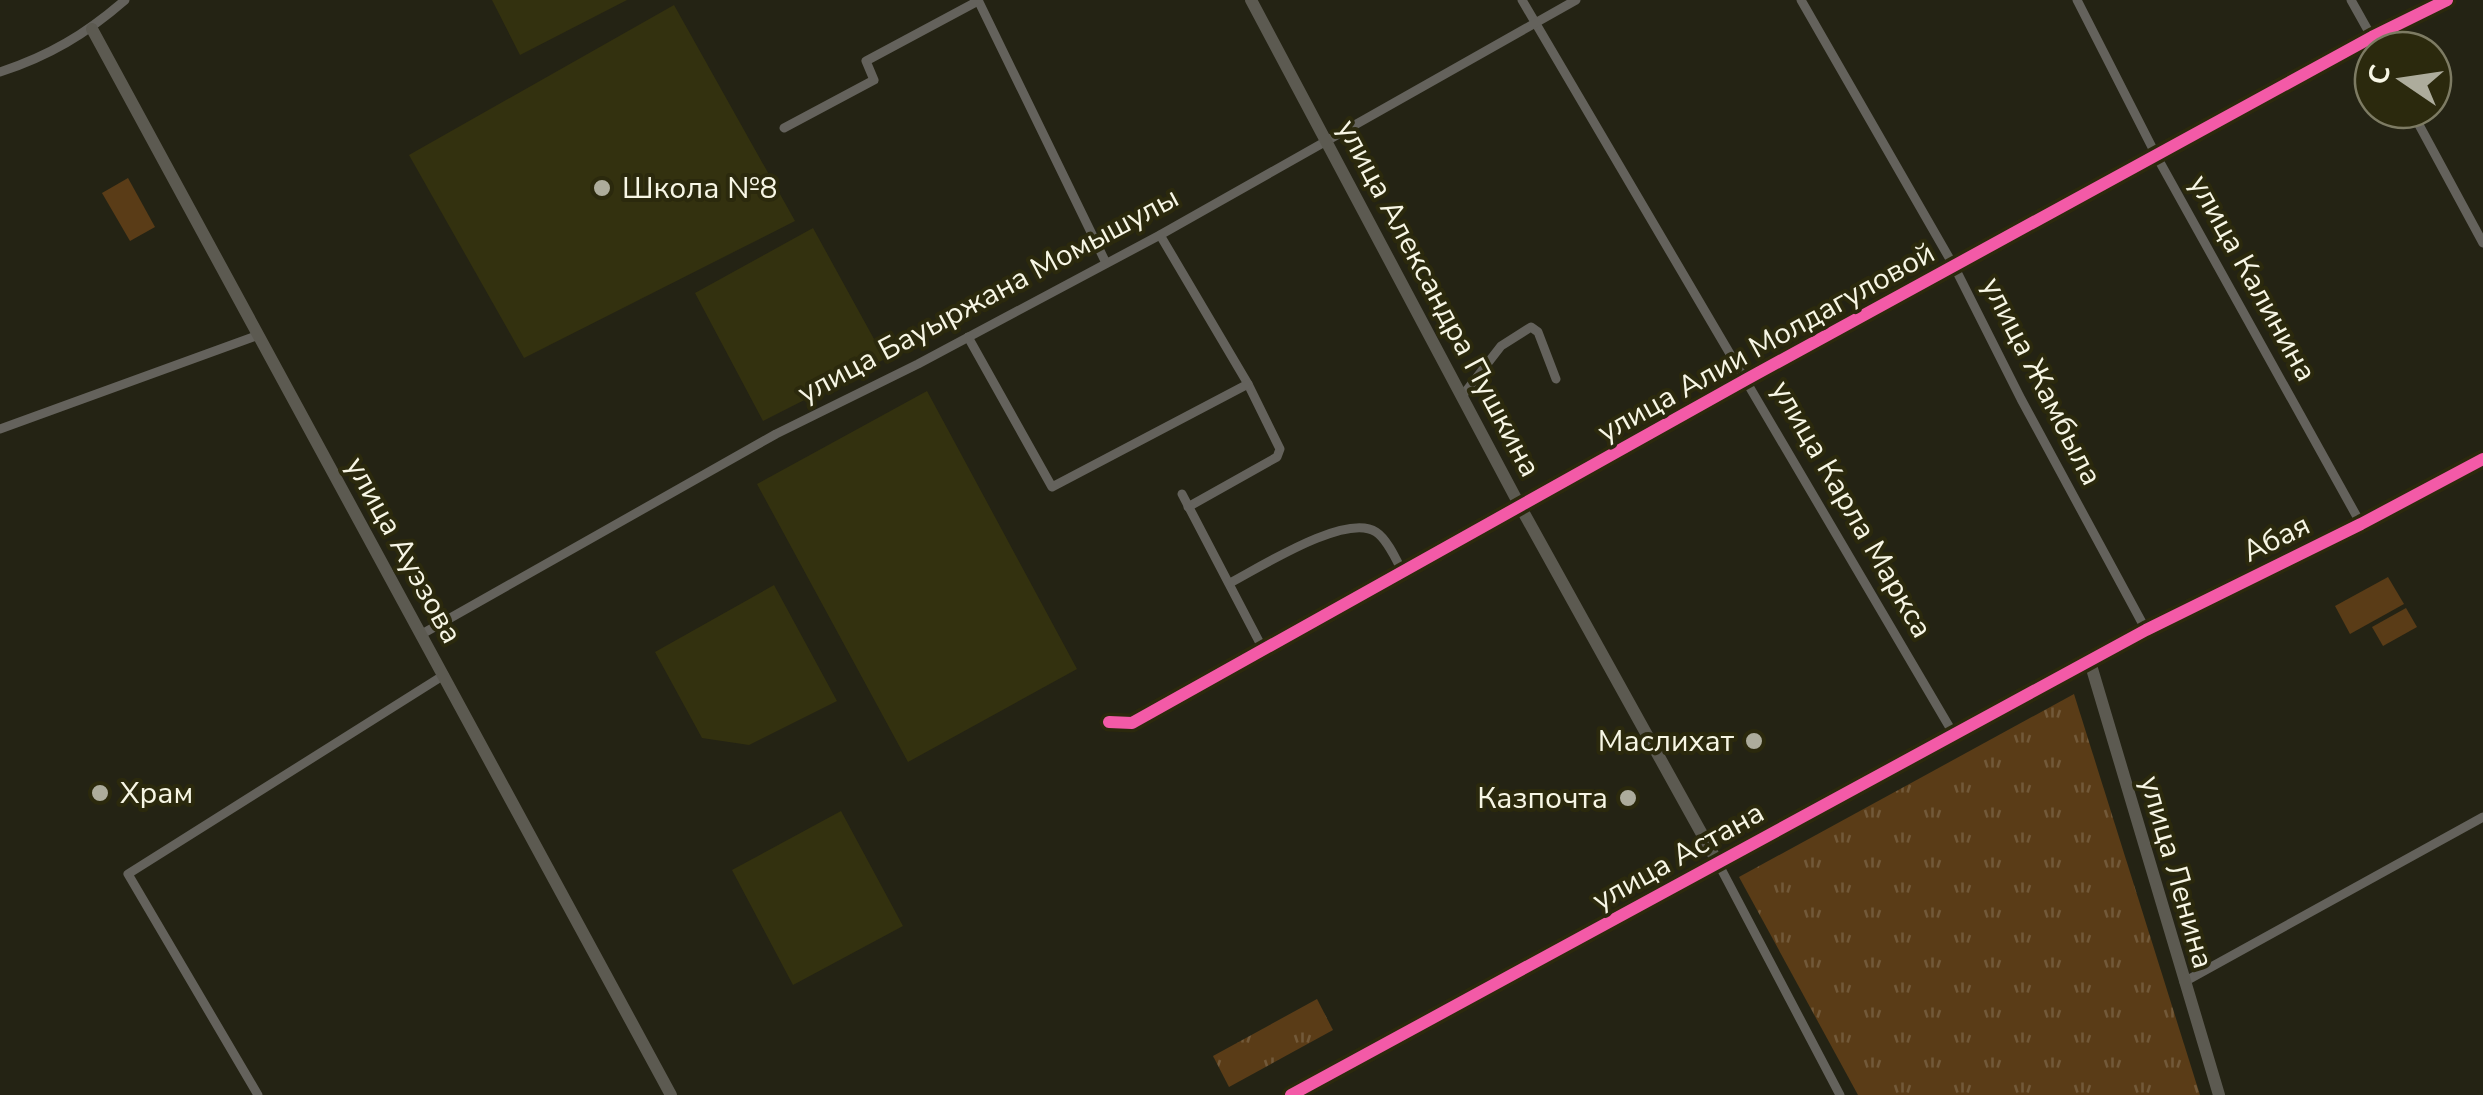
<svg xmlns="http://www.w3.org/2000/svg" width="2483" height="1095" viewBox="0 0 2483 1095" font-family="'Nunito Sans',sans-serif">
  <defs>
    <pattern id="park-tufts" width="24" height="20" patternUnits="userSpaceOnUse" patternTransform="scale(2.5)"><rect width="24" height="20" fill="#5a3c17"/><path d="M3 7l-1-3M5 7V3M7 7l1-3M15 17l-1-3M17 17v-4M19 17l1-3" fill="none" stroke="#725939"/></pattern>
  </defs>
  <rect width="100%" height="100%" fill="#242314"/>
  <g fill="#33310f">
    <path d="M492,0h135l-107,55z"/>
    <path d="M674,5l121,216 -271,137 -115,-203z"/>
    <path d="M813,228l72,131 -122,62 -68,-128z"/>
    <path d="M927,391l150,278 -169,93 -151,-278z"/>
    <path d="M774,585l63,116 -88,44 -47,-7 -47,-86z"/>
    <path d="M841,811l62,115 -110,59 -61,-115z"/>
  </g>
  <g fill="#5a3c17">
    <path d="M128,178l27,49 -25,14 -28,-48z"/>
    <path d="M2388,577l16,27 -54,30 -15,-28z"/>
    <path d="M2406,608l11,19 -34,19 -11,-19z"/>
  </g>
  <g fill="url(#park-tufts)">
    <path d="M2074,694l126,401h-342l-119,-218z"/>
    <path d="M1317,999l16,31 -104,57 -16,-31z"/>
  </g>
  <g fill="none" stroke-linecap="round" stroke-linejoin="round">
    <g stroke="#64625c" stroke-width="9">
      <path d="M978,0l128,263"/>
      <path d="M1522,0l431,733"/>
      <path d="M1801,0l154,268 66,131 125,231"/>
      <path d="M2077,0l80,157 204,367"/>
      <path d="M2351,0l28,50"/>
      <path d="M0,72c49,-16 86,-38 125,-72"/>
      <path d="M2411,110l72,133"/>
      <path d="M784,128l90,-48 -8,-19 112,-60"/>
      <path d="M1160,235l88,149 32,65 -3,8 -89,50"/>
      <path d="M968,337l84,150 196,-103"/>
      <path d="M1463,395l38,-49 30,-19 7,5 18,47"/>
      <path d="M0,429l256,-93"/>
      <path d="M1182,494l81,155"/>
      <path d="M1230,583c29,-15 116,-71 146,-51 11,7 20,27 26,39"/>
      <path d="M422,634l354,-200 142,-70 242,-129 416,-235"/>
      <path d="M1109,722l23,1 615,-344 625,-342 75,-37"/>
      <path d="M1718,863l122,232"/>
      <path d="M2184,982l299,-165"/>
      <path d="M258,1095l-130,-221 316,-199"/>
    </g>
    <g stroke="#5c5a51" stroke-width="12">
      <path d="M1251,0l269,506 198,357"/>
      <path d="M92,29l579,1066"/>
      <path d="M2090,662l129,433"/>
      <path d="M1291,1095l855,-465 215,-106 122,-65"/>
    </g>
    <defs>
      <g id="cycleway">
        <path d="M1109,722l23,1 615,-344 625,-342 75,-37"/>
        <path d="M1291,1095l855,-465 215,-106 122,-65"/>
      </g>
    </defs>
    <use href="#cycleway" stroke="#2b290d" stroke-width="19"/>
    <use href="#cycleway" stroke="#f35aa7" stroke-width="12"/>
  </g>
  <g fill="#adac9c" stroke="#2b290d" stroke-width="4">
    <circle cx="602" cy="188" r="10"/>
    <circle cx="1754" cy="741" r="10"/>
    <circle cx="100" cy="793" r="10"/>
    <circle cx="1628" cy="798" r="10"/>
  </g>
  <g text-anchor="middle" stroke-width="8" stroke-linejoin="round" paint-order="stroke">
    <g font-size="30" fill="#f7f6e5" stroke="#2b290d" text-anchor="start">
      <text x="622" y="198">Школа №8</text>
      <text x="1734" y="751" text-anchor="end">Маслихат</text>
      <text x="120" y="803">Храм</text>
      <text x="1608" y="808" text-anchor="end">Казпочта</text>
    </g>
    <g font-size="30" fill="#f7f6e5" stroke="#2b290d">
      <text transform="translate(2253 278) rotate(61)" y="10">улица Калинина</text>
      <text transform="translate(988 295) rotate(-28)" y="10">улица Бауыржана Момышулы</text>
      <text transform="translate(1439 298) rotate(62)" y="10">улица Александра Пушкина</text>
      <text transform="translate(1766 342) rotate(-29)" y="10">улица Алии Молдагуловой</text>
      <text transform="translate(2042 381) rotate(63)" y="10">улица Жамбыла</text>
      <text transform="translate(1852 509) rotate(60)" y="10">улица Карла Маркса</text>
      <text transform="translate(2276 538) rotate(-26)" y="10">Абая</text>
      <text transform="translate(404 550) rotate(61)" y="10">улица Ауэзова</text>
      <text transform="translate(1678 856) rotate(-29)" y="10">улица Астана</text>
      <text transform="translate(2177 872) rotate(74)" y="10">улица Ленина</text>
    </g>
  </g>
  <g transform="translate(2403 80) rotate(283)"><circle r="48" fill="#2b290d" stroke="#7d7b63" stroke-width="2.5"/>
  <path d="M0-8L18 38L0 25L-18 38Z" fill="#adac9c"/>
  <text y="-15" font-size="28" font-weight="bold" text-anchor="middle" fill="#f7f6e5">С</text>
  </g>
</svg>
